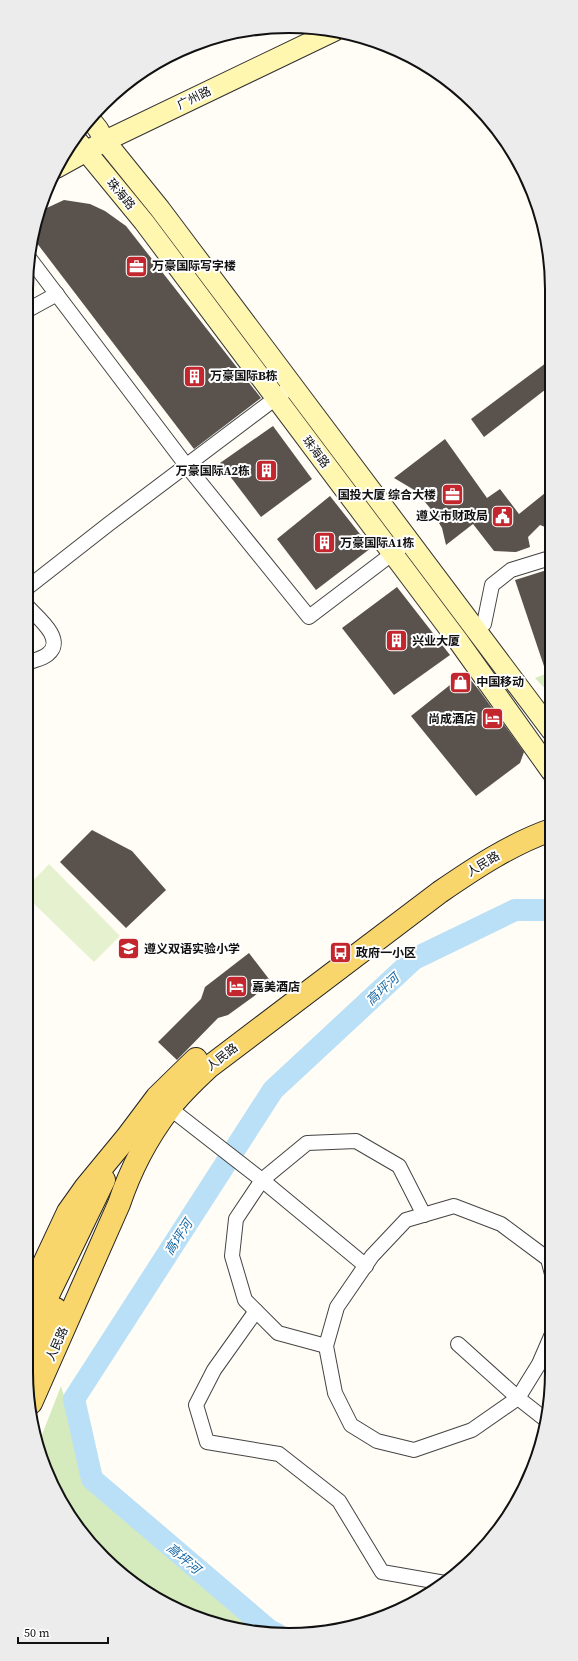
<svg xmlns="http://www.w3.org/2000/svg" width="578" height="1661" viewBox="0 0 578 1661" font-family="'Source Serif 4','Noto Sans SC',serif">
  <rect width="100%" height="100%" fill="#fffdf5"/>
  <g fill="#d5ebbd">
    <path d="M551,672v23l-16,-17z"/>
    <path d="M61,1386l11,36 15,36 18,24 146,124 24,27h-20l-83,-25 -43,-27 -38,-35 -45,-74 -8,-27z"/>
  </g>
  <path fill="#e6f2cf" d="M49,864l71,72 -26,26 -65,-63v-14z"/>
  <g fill="none" stroke-linecap="round" stroke-linejoin="round">
    <path stroke="#b9e0f7" stroke-width="22" d="M277,1634l-8,-4 -177,-151 -18,-80 199,-309 141,-131 101,-49h36"/>
  </g>
  <g fill="#5a524d">
    <path d="M64,200l26,4 15,7 21,15 135,172 -67,51 -161,-211 2,-17 3,-9z"/>
    <path d="M550,360v26l-66,51 -13,-18z"/>
    <path d="M273,426l39,53 -51,38 -41,-54z"/>
    <path d="M445,439l42,59 13,-9 19,25 31,-25v40l-10,-4 -12,12 2,10 -14,5 -22,-1 -21,-27 -27,21 -4,-17 -12,-20 -14,-17 -22,-13z"/>
    <path d="M330,496l41,52 -55,42 -39,-51z"/>
    <path d="M550,569l1,112h-2l-34,-101z"/>
    <path d="M397,587l53,68 -56,40 -52,-67z"/>
    <path d="M465,673l14,17 45,62 -4,11 -44,33 -65,-80z"/>
    <path d="M92,830l40,21 34,39 -40,38 -66,-66z"/>
    <path d="M249,953l23,30 -44,32 -10,3 -41,42 -19,-18 43,-43 4,-12z"/>
  </g>
  <g fill="none" stroke-linecap="round" stroke-linejoin="round">
    <defs>
      <g id="street">
        <path d="M30,259l156,206 123,152 100,-76"/>
        <path d="M26,311l31,-17"/>
        <path d="M27,588l83,-65 182,-137"/>
        <path d="M27,606c10,11 39,33 21,48 -6,5 -14,6 -20,9"/>
        <path d="M476,630l8,-6 8,-39 19,-15 39,-12"/>
        <path d="M163,1103l99,77 104,86"/>
        <path d="M552,1274l-4,-15 -47,-35 -47,-18 -48,14 -34,36 -35,51 -11,39 9,47 16,32 26,16 37,9 58,-20 46,-32 21,-34 13,-30"/>
        <path d="M256,1311l-42,59 -18,35 11,37 72,12 60,47 43,71 63,11"/>
        <path d="M458,1344l60,54 28,22"/>
        <path d="M326,1346l-48,-13 -33,-33 -13,-44 4,-37 26,-39 45,-37 49,-2 43,25 25,49"/>
      </g>
      <g id="secondary">
        <path d="M90,119l8,10 7,12 55,68 391,521"/>
        <path d="M75,138l69,84 315,420 92,129"/>
        <path d="M56,168l49,-27 229,-110"/>
      </g>
      <g id="primary">
        <path d="M30,1293l38,-81 17,-24 42,-51 30,-40 39,-38"/>
        <path d="M35,1322l69,-142"/>
        <path d="M31,1365l25,-56"/>
        <path d="M31,1403l88,-199c11,-33 28,-66 50,-95 11,-15 26,-29 40,-42l231,-175c35,-24 71,-48 111,-62"/>
      </g>
    </defs>
    <use href="#street" stroke="#444" stroke-width="16"/>
    <use href="#secondary" stroke="#333" stroke-width="22"/>
    <use href="#primary" stroke="#222" stroke-width="24"/>
    <use href="#street" stroke="#fff" stroke-width="14"/>
    <use href="#secondary" stroke="#fff6b0" stroke-width="20"/>
    <use href="#primary" stroke="#f9d66b" stroke-width="22"/>
  </g>
  <defs>
    <symbol id="office-square" viewBox="-11 -11 22 22"><rect x="-9" y="-9" width="18" height="18" rx="4" fill="#c4262e" stroke="#fff"/><path d="M-6-3h4V-5.5h4V-3h4V5H-6ZM-1-4.5V-3h2v-1.5ZM-6 0V1H6V0Z" fill="#fff"/></symbol>
    <symbol id="building-square" viewBox="-11 -11 22 22"><rect x="-9" y="-9" width="18" height="18" rx="4" fill="#c4262e" stroke="#fff"/><path d="M-4-6H4V6H1V3H-1V6H-4ZM-2.5-4.3h1.7v1.8h-1.7ZM.8-4.3h1.7v1.8H.8ZM-2.5-1h1.7V.8h-1.7ZM.8-1h1.7V.8H.8Z" fill="#fff"/></symbol>
    <symbol id="civic-square" viewBox="-11 -11 22 22"><rect x="-9" y="-9" width="18" height="18" rx="4" fill="#c4262e" stroke="#fff"/><path d="M-.6-6.5H3V-4.5H.6V-3L4-1V1h2V6H-6V1h2V-1L-.6-3ZM-1.2 2.5V6h2.4V2.5Z" fill="#fff"/></symbol>
    <symbol id="shop-square" viewBox="-11 -11 22 22"><rect x="-9" y="-9" width="18" height="18" rx="4" fill="#c4262e" stroke="#fff"/><path d="M-5-2.5h2.3a2.7 3.5 0 0 1 5.4 0H5L5.5 6h-11ZM-1.5-2.5h3a1.5 2.3 0 0 0-3 0Z" fill="#fff"/></symbol>
    <symbol id="hotel-square" viewBox="-11 -11 22 22"><rect x="-9" y="-9" width="18" height="18" rx="4" fill="#c4262e" stroke="#fff"/><path d="M-6-4.5h1.5V1H6V5H4.5V3h-9V5H-6ZM-4 0a1.8 1.8 0 1 1 3.6 0ZM.5 0V-2.5h3Q6-2.5 6 0Z" fill="#fff"/></symbol>
    <symbol id="school-square" viewBox="-11 -11 22 22"><rect x="-9" y="-9" width="18" height="18" rx="4" fill="#c4262e" stroke="#fff"/><path d="M0-5L7-2L0 1L-7-2ZM-4 1L0 2.5L4 1V4Q0 6-4 4Z" fill="#fff"/></symbol>
    <symbol id="bus-square" viewBox="-11 -11 22 22"><rect x="-9" y="-9" width="18" height="18" rx="4" fill="#c4262e" stroke="#fff"/><path d="M-5-6H5V4H4V6H2V4H-2V6H-4V4H-5ZM-3.5-4V0h7V-4ZM-3.5 1.2v1.5H-2V1.2ZM2 1.2v1.5H3.5V1.2Z" fill="#fff"/></symbol>
  </defs>
  <g fill-rule="evenodd">
    <use href="#office-square" x="124" y="254" width="25" height="25"/>
    <use href="#building-square" x="182" y="364" width="25" height="25"/>
    <use href="#building-square" x="254" y="458" width="25" height="25"/>
    <use href="#office-square" x="440" y="482" width="25" height="25"/>
    <use href="#civic-square" x="490" y="504" width="25" height="25"/>
    <use href="#building-square" x="312" y="530" width="25" height="25"/>
    <use href="#building-square" x="384" y="628" width="25" height="25"/>
    <use href="#shop-square" x="448" y="670" width="25" height="25"/>
    <use href="#hotel-square" x="480" y="706" width="25" height="25"/>
    <use href="#school-square" x="116" y="936" width="25" height="25"/>
    <use href="#bus-square" x="328" y="940" width="25" height="25"/>
    <use href="#hotel-square" x="224" y="974" width="25" height="25"/>
  </g>
  <g text-anchor="middle" stroke-width="4" stroke-linejoin="round" paint-order="stroke">
    <g font-size="12" fill="#111" stroke="#fff">
      <text transform="translate(194 98) rotate(-26)" y="4">广州路</text>
      <text transform="translate(121 194) rotate(50)" y="4">珠海路</text>
      <text transform="translate(316 452) rotate(53)" y="4">珠海路</text>
      <text transform="translate(483 864) rotate(-31)" y="4">人民路</text>
      <text transform="translate(222 1057) rotate(-38)" y="4">人民路</text>
      <text transform="translate(57 1344) rotate(-66)" y="4">人民路</text>
    </g>
    <g font-size="12" font-weight="bold" fill="#111" stroke="#fff" text-anchor="start">
      <text x="152" y="270">万豪国际写字楼</text>
      <text x="210" y="380">万豪国际B栋</text>
      <text x="250" y="475" text-anchor="end">万豪国际A2栋</text>
      <text x="436" y="499" text-anchor="end">国投大厦 综合大楼</text>
      <text x="488" y="520" text-anchor="end">遵义市财政局</text>
      <text x="340" y="547">万豪国际A1栋</text>
      <text x="412" y="645">兴业大厦</text>
      <text x="476" y="686">中国移动</text>
      <text x="476" y="723" text-anchor="end">尚成酒店</text>
      <text x="144" y="953">遵义双语实验小学</text>
      <text x="356" y="957">政府一小区</text>
      <text x="252" y="991">嘉美酒店</text>
    </g>
    <g font-size="13" font-style="italic" fill="#1768a6" stroke="#fff">
      <text transform="translate(382 989) rotate(-43)" y="5">高坪河</text>
      <text transform="translate(178 1237) rotate(-57)" y="5">高坪河</text>
      <text transform="translate(184 1558) rotate(40)" y="5">高坪河</text>
    </g>
  </g>
  <path d="M0 0H578V1661H0ZM289 33H289A256 256 0 0 1 545 289V1372A256 256 0 0 1 289 1628H289A256 256 0 0 1 33 1372V289A256 256 0 0 1 289 33Z" fill="#ececec" fill-rule="evenodd"/>
  <path fill="none" stroke="#111" stroke-width="2" d="M289 33H289A256 256 0 0 1 545 289V1372A256 256 0 0 1 289 1628H289A256 256 0 0 1 33 1372V289A256 256 0 0 1 289 33Z"/>
  <path d="M18 1637v6h90v-6" fill="none" stroke="#111111" stroke-width="2"/>
  <text x="24" y="1637" font-size="12" fill="#111111" stroke="#ffffff" stroke-width="3" paint-order="stroke">50 m</text>
</svg>
